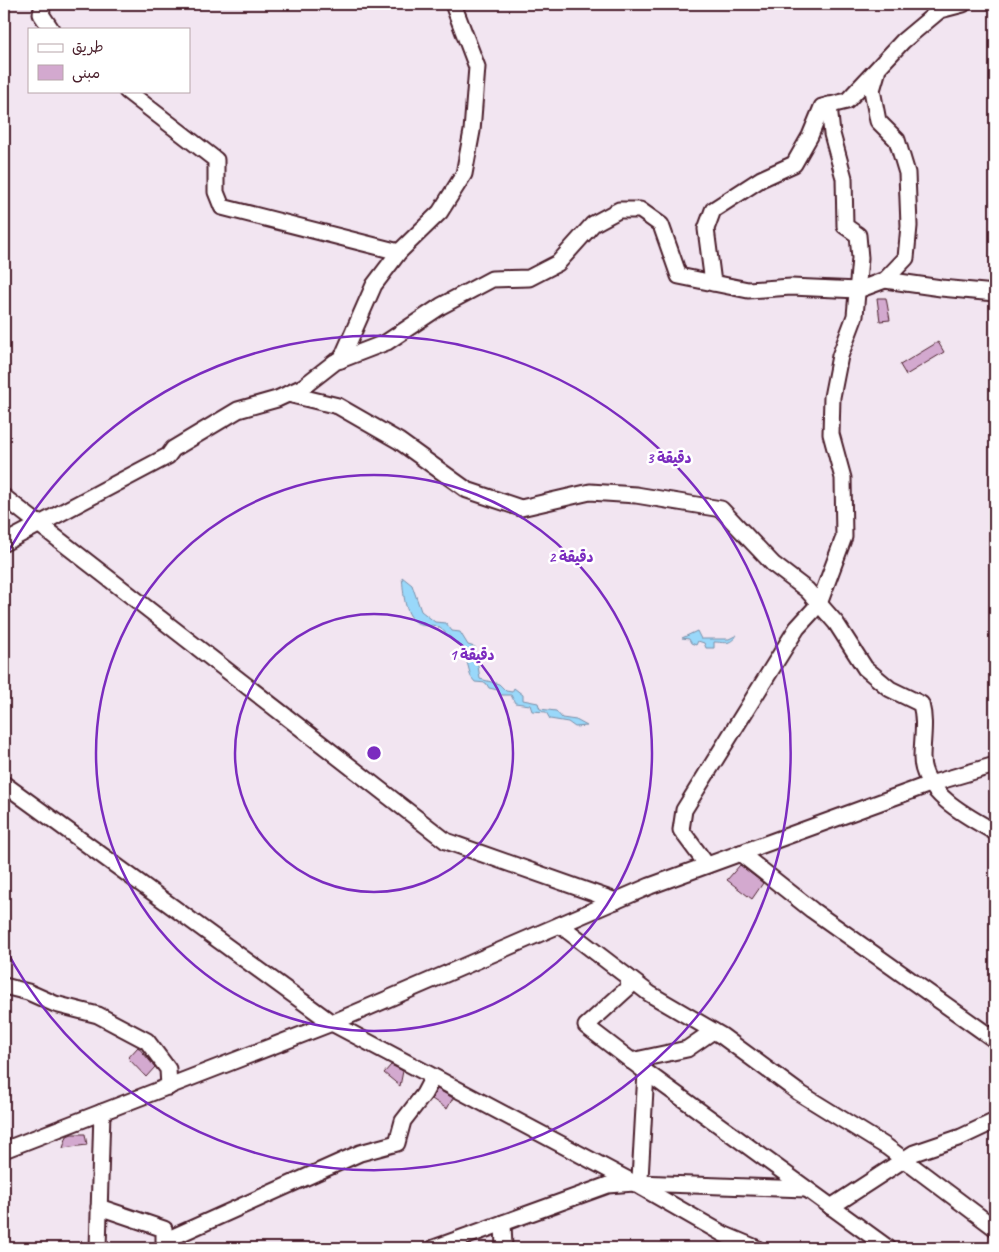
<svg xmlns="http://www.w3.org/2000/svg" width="999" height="1252" viewBox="0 0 999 1252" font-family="Caveat,'Playpen Sans Arabic',sans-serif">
  <rect width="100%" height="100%" fill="#f2e5f1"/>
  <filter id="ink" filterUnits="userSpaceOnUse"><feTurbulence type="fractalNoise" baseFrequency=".02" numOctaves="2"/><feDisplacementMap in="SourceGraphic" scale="10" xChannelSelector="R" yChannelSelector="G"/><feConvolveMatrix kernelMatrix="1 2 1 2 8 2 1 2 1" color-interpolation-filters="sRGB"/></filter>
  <g filter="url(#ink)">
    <g fill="#99d8fa" stroke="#798ea7">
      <path d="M402,577l10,8 9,26 14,11 11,1 6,8 8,1 8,13 7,2 5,32 19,5 7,7 6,1 2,-4 9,7v5l15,3 2,6 16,2 6,7 14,2 11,6 -12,1 -7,-5 -18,-3 -4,-7 -14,-1 -2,-6 -15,-2 -4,-8h-11l-2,-5 -9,-2 -3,-5 -11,-1 -4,-5 -8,-30c-10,-5 -19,-18 -27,-21 -5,-2 -10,1 -15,-1 -18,-8 -17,-32 -19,-48z"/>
      <path d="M697,631l4,8h28l8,-4c-8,11 -12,7 -23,7v6h-8l-2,-5 -6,-2 -2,4 -5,-2 -2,-4 -7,-1z"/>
    </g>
    <g fill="#d3a9cf" stroke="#4a1f2b">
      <path d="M877,298h9l4,22 -10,1z"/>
      <path d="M938,342l6,10 -38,23 -6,-10z"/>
      <path d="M740,865l23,18 -11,16 -25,-19z"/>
      <path d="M138,1047l17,20 -9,10 -18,-19z"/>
      <path d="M391,1065l12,6 -3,15 -16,-13z"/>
      <path d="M437,1089l16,9 -6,11 -15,-10z"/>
      <path d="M72,1134h13l2,11 -24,3 4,-12z"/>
    </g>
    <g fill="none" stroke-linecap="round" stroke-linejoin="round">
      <defs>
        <g id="minor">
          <path d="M43,4l-2,10 10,15"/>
          <path d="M877,73l-5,17 6,31 19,19 10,33 2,53 -3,32 -21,22"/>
          <path d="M127,91l89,69v32l6,15 177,45"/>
          <path d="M713,283l-7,-54 7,-19 48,-31 33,-15 16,-28 12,-29 25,-6 56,-60 37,-31 23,-6"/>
          <path d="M341,360l33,-75 25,-33 41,-40 24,-38 8,-43 5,-64 -24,-63"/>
          <path d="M288,394l50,12 61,35 68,49 54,18 69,-16 46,3 85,14 52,55 34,26 29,33 29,45 25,21 31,15c5,19 1,34 1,54 0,35 46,59 73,74"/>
          <path d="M4,497l442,344 170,60"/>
          <path d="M4,543l164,-87 5,-7 65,-39 39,-11 26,-12 32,-25 52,-20 54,-36 51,-27 37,-1 29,-15 35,-39 26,-14h21l21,15 18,51 69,14 43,-3 67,3 27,-10 56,8 54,5"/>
          <path d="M4,784l328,239 302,160 91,52 31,13"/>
          <path d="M740,853l72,57 183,130"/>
          <path d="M707,865l-26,-35 3,-20 113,-182 22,-24 25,-67 -1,-59 -12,-44 1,-37 8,-41 15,-40 5,-58 -2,-23 -13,-9 -1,-48 -12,-44 -3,-29"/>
          <path d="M560,925l90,69 72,42 76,56 89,55 108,81"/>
          <path d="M4,986l24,6 27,12 43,11 49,26 21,28 1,18"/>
          <path d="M631,1061l56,-12 26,-18"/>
          <path d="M646,1072l242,176"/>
          <path d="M4,1150l328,-127 318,-137 280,-102 65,-19"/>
          <path d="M637,1183l169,6"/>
          <path d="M99,1207l65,22v12l196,-88 37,-10 6,-22 21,-27 9,-17"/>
          <path d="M831,1207l83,-54 47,-16 34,-16"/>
          <path d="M503,1223l1,25"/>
          <path d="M98,1248l4,-136"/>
          <path d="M434,1248l174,-63 26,-2 6,-4 6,-107 -60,-46 43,-39 -1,-10"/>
        </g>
      </defs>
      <use href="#minor" stroke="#4a1f2b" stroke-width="19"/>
      <use href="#minor" stroke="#fff" stroke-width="15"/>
    </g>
  </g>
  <g fill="none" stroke="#7b2cbf" stroke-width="2.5">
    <circle cx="374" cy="753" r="139"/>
    <circle cx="374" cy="753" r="278"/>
    <path d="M4 560A417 417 0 1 1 4 946"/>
  </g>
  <circle cx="374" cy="753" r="8" fill="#7b2cbf" stroke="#fff" stroke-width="2.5"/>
  <g font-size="15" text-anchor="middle" font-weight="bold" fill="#7b2cbf" stroke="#fff" stroke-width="5" stroke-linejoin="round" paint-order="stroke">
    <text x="669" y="463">3 دقيقة</text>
    <text x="571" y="562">2 دقيقة</text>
    <text x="472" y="660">1 دقيقة</text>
  </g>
  <rect width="999" height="1252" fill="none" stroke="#fff" stroke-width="20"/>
  <rect x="10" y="10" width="979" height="1232" fill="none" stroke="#4a1f2b" stroke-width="2" filter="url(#ink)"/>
  <rect x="28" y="28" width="162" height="65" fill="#ffffff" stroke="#b7a5aa"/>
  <rect x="38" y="44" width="25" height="8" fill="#ffffff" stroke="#b7a5aa"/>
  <text x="72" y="52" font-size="15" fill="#4a1f2b">طريق</text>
  <rect x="38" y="65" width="25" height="15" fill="#d3a9cf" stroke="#b7a5aa"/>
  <text x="72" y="78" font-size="15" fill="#4a1f2b">مبنى</text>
</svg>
